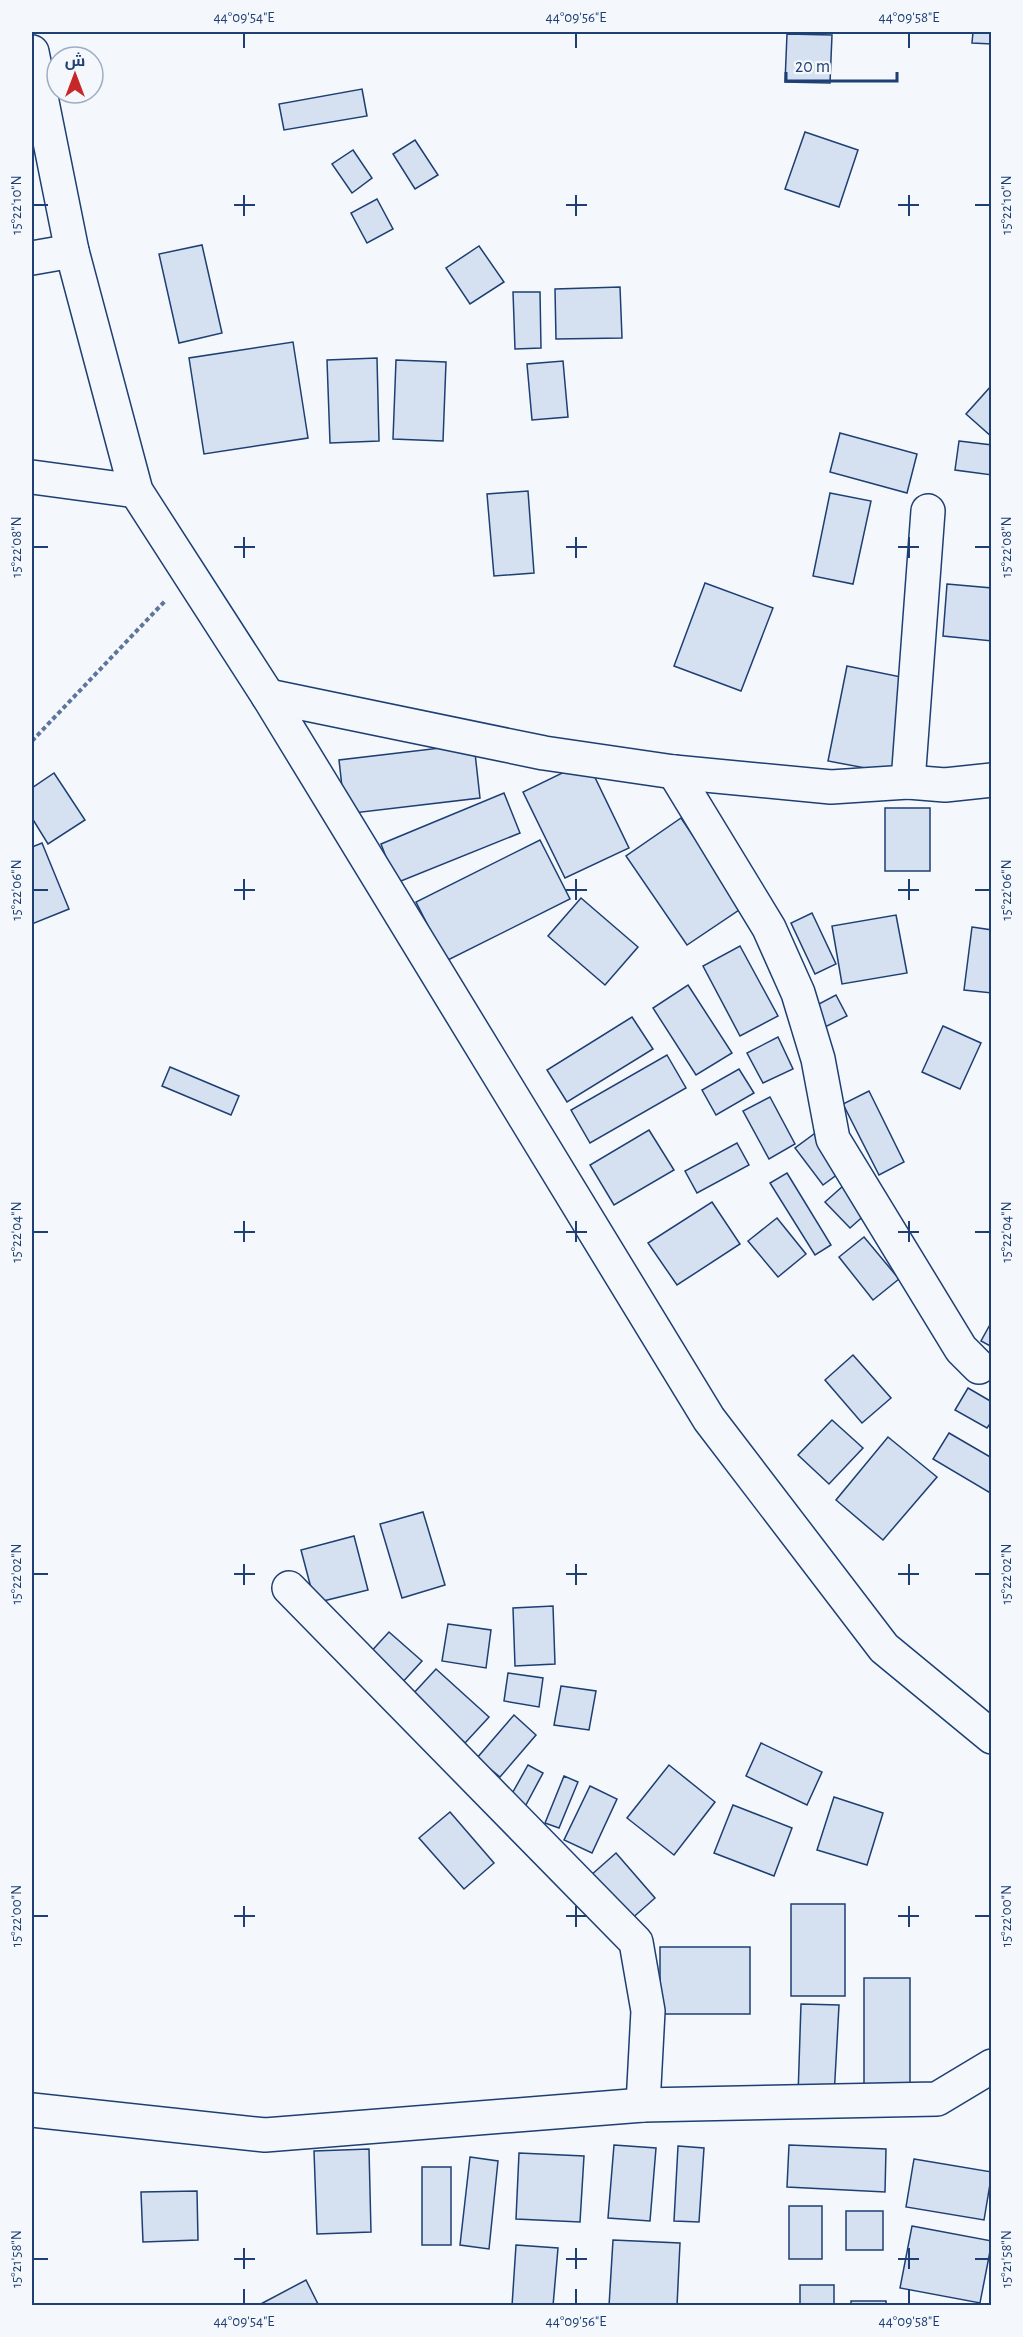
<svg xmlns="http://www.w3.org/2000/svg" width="1023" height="2337" viewBox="0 0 1023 2337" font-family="'Alegreya Sans',Cairo,sans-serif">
  <rect width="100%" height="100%" fill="#f4f7fb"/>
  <g fill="#d5e0f0" stroke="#1d3f73" stroke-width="1.5">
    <path d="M973,32h19v12l-20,-1z"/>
    <path d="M787,34l45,1 -2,48 -45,-1z"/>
    <path d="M362,89l5,27 -83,14 -5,-26z"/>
    <path d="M805,132l53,18 -19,57 -54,-18z"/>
    <path d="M415,140l23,35 -23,14 -22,-35z"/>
    <path d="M353,150l19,28 -20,15 -20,-29z"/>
    <path d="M377,199l16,30 -26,14 -16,-30z"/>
    <path d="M202,245l20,88 -43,10 -20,-89z"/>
    <path d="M479,246l25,36 -34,22 -24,-36z"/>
    <path d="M620,287l2,51 -66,1 -1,-50z"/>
    <path d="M513,292h27l1,56 -26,1z"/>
    <path d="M293,342l15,96 -104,16 -15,-96z"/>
    <path d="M377,358l2,83 -49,2 -3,-83z"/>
    <path d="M396,360l50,2 -3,79 -50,-2z"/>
    <path d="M563,361l5,56 -36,3 -5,-56z"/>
    <path d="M992,385v52l-26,-23z"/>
    <path d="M840,433l77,21 -10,39 -77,-21z"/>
    <path d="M959,441l33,4v30l-37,-5z"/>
    <path d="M528,491l6,82 -40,3 -7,-82z"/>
    <path d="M830,493l41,8 -18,83 -40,-8z"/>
    <path d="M705,583l68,25 -32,83 -67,-25z"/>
    <path d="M947,584l45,4v53l-49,-5z"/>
    <path d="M847,666l64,13 -19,94 -64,-12z"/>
    <path d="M474,744l6,54 -135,16 -6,-54z"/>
    <path d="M587,761l42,87 -64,30 -42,-86z"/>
    <path d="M54,773l31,47 -37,24 -16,-26v-30z"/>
    <path d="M504,793l16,40 -124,50 -15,-39z"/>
    <rect x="885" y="808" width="45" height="63"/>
    <path d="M681,818l61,90 -55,37 -61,-89z"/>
    <path d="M540,840l30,59 -124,62 -30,-59z"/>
    <path d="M42,843l27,66 -37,15v-77z"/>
    <path d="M581,898l57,49 -33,38 -57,-49z"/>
    <path d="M812,913l24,51 -21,10 -24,-51z"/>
    <path d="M896,915l11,58 -65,11 -10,-58z"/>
    <path d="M972,927l20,3v63l-28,-3z"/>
    <path d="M740,946l38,70 -38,20 -37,-70z"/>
    <path d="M688,985l44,68 -36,22 -43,-67z"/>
    <path d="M836,995l11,21 -22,11 -10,-21z"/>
    <path d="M632,1017l21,32 -86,53 -20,-32z"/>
    <path d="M943,1026l38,17 -21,46 -38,-17z"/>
    <path d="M778,1037l15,32 -30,14 -16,-30z"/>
    <path d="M667,1055l19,33 -96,55 -19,-33z"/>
    <path d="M170,1067l69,29 -8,19 -69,-29z"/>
    <path d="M739,1069l15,24 -38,22 -14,-25z"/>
    <path d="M869,1091l35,71 -25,13 -36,-71z"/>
    <path d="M770,1097l25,47 -26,15 -26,-48z"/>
    <path d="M649,1130l25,40 -60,35 -24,-40z"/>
    <path d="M818,1131l28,37 -23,17 -28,-37z"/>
    <path d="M737,1143l12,22 -52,28 -12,-22z"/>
    <path d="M787,1173l44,72 -16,10 -45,-72z"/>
    <path d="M843,1186l25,26 -18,16 -25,-26z"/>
    <path d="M712,1202l28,42 -63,41 -29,-42z"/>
    <path d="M777,1218l29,36 -28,23 -30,-36z"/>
    <path d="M864,1237l35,42 -26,21 -34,-43z"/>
    <path d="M992,1321v26l-11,-6z"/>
    <path d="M853,1355l38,43 -29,25 -37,-43z"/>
    <path d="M968,1388l24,14v19l-5,7 -32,-18z"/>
    <path d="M832,1420l31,28 -34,36 -31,-29z"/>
    <path d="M949,1433l43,25v36l-59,-35z"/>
    <path d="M888,1437l49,40 -54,63 -47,-40z"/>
    <path d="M423,1512l22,73 -43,13 -22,-74z"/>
    <path d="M354,1536l14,54 -53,13 -14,-53z"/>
    <path d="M553,1606l2,58 -40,2 -2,-58z"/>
    <path d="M448,1624l43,6 -5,38 -44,-7z"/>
    <path d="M389,1632l33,29 -22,24 -33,-29z"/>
    <path d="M436,1669l53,48 -24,26 -53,-48z"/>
    <path d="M508,1673l35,5 -4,29 -35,-6z"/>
    <path d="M561,1686l35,5 -7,39 -35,-5z"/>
    <path d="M514,1715l22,20 -36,42 -23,-19z"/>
    <path d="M761,1743l61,29 -15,33 -61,-29z"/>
    <path d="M528,1765l15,8 -23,43 -16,-8z"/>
    <path d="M669,1765l46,37 -41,53 -47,-37z"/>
    <path d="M564,1776l14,6 -19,46 -14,-5z"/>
    <path d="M590,1786l27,13 -25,54 -28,-13z"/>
    <path d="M834,1797l49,16 -16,52 -50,-15z"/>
    <path d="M733,1805l59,23 -18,48 -60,-23z"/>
    <path d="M450,1812l44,51 -30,26 -45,-51z"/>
    <path d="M616,1853l39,45 -26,23 -39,-45z"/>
    <rect x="791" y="1904" width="54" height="92"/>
    <rect x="660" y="1947" width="90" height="67"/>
    <rect x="864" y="1978" width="46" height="110"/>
    <path d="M801,2004l38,1 -5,92 -36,-1z"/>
    <path d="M614,2145l42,3 -6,73 -42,-3z"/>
    <path d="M789,2145l97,4 -1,43 -98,-5z"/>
    <path d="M678,2146l26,2 -5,74 -25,-1z"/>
    <path d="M369,2149l2,83 -54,2 -3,-83z"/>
    <path d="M519,2153l65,3 -4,66 -64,-3z"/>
    <path d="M470,2157l28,4 -9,88 -29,-4z"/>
    <path d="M914,2159l78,13 -8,48 -78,-13z"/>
    <rect x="422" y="2167" width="29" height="78"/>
    <path d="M197,2191l1,49 -55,2 -2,-50z"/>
    <rect x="789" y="2206" width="33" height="53"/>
    <rect x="846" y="2211" width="37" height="39"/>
    <path d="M912,2226l80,15 -12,62 -80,-15z"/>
    <path d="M613,2240l67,3 -3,63h-68z"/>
    <path d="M516,2245l42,3 -5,58h-41z"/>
    <path d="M306,2280l13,26h-62z"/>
    <rect x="800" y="2285" width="34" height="21"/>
    <rect x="851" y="2301" width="35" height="5"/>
  </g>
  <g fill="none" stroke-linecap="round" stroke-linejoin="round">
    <defs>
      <g id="street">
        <path d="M32,52l40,199 64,240 132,205 441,723 175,229 108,89"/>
        <path d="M32,258l40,-7"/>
        <path d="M32,477l104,14"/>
        <path d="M268,696l276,57 130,19 157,15 77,-5 37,3 47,-5"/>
        <path d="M674,772l95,156 29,65 20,66 15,80 128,210 18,18"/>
        <path d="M908,782l20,-271"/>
        <path d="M289,1588l347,354 12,69 -5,94"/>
        <path d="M32,2110l233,25 378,-30 294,-6 55,-33"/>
      </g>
    </defs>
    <use href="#street" stroke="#1d3f73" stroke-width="36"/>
    <path stroke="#5e769c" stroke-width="4" stroke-dasharray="4.5 3" stroke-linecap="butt" d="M32,741l133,-140"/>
    <use href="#street" stroke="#f4f7fb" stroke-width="33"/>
  </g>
  <path fill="none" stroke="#1d3f73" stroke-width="2" d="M244,33v15M576,33v15M909,33v15M244,195v21M576,195v21M909,195v21M33,205h15M234,205h21M566,205h21M898,205h21M975,205h15M244,537v21M576,537v21M909,537v21M33,547h15M234,547h21M566,547h21M898,547h21M975,547h15M244,879v21M576,879v21M909,879v21M33,890h15M234,890h21M566,890h21M898,890h21M975,890h15M244,1221v21M576,1221v21M909,1221v21M33,1232h15M234,1232h21M566,1232h21M898,1232h21M975,1232h15M244,1564v21M576,1564v21M909,1564v21M33,1574h15M234,1574h21M566,1574h21M898,1574h21M975,1574h15M244,1906v21M576,1906v21M909,1906v21M33,1916h15M234,1916h21M566,1916h21M898,1916h21M975,1916h15M244,2248v21M576,2248v21M909,2248v21M33,2259h15M234,2259h21M566,2259h21M898,2259h21M975,2259h15M244,2289v15M576,2289v15M909,2289v15"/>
  <rect width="1023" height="2337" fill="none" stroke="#f4f7fb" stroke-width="66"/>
  <g transform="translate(75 75)"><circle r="28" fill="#f4f7fb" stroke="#9eadc5" stroke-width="1.5"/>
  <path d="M0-4.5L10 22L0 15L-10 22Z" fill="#c62828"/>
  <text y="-9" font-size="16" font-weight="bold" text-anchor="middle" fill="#1d3f73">ش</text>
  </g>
  <path d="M786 72v9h111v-9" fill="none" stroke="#1d3f73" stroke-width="3"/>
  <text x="795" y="72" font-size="18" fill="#1d3f73" stroke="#f4f7fb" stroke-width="4.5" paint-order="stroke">20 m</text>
  <rect x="33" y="33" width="957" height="2271" fill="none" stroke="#1d3f73" stroke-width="2"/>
  <g font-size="15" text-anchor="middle" fill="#1d3f73">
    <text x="244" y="22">44°09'54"E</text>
    <text x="576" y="22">44°09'56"E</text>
    <text x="909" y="22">44°09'58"E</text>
    <text transform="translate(16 205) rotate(-90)" y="5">15°22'10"N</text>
    <text transform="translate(1006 205) rotate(-90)" y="5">15°22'10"N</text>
    <text transform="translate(16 547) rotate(-90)" y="5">15°22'08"N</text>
    <text transform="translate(1006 547) rotate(-90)" y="5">15°22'08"N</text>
    <text transform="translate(16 890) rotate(-90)" y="5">15°22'06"N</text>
    <text transform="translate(1006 890) rotate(-90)" y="5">15°22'06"N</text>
    <text transform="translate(16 1232) rotate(-90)" y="5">15°22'04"N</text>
    <text transform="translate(1006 1232) rotate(-90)" y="5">15°22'04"N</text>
    <text transform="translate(16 1574) rotate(-90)" y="5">15°22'02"N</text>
    <text transform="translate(1006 1574) rotate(-90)" y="5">15°22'02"N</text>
    <text transform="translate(16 1916) rotate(-90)" y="5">15°22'00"N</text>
    <text transform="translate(1006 1916) rotate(-90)" y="5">15°22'00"N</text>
    <text transform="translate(16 2259) rotate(-90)" y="5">15°21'58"N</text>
    <text transform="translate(1006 2259) rotate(-90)" y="5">15°21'58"N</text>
    <text x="244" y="2326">44°09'54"E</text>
    <text x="576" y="2326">44°09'56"E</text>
    <text x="909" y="2326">44°09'58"E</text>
  </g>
</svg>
